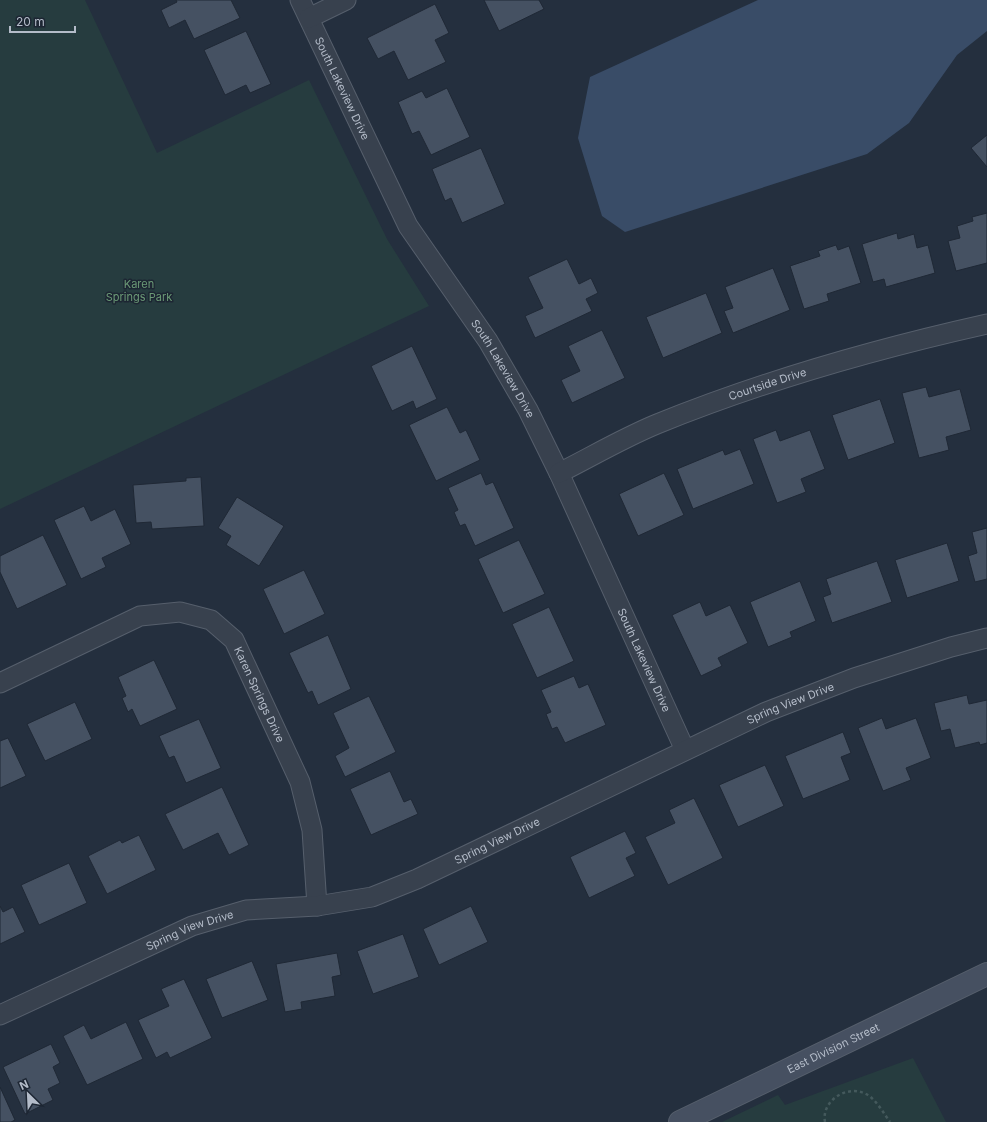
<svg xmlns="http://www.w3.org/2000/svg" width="987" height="1122" viewBox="0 0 987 1122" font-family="Inter,sans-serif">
  <rect width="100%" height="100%" fill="#242f3e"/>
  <g fill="#263c3f">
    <path d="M0,0h85l72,153 152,-73 78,159 42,67 -429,203z"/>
    <path d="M913,1058l33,64h-224l56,-27 7,10z"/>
  </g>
  <path fill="#394c67" d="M758,0h229v31l-30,24 -48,68 -42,31 -242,78 -23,-16 -24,-78 12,-61z"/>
  <g fill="#455162" stroke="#1f2835">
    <path d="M176,0h55l9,18 -46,21 -9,-19 -16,8 -8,-18 16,-8z"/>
    <path d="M484,0h55l5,9 -45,22z"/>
    <path d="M435,4l14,29 -14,7 11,22 -38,18 -14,-29 -16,8 -11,-21z"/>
    <path d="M246,31l25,53 -21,9 -4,-8 -21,10 -21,-45z"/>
    <path d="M447,88l23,49 -39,18 -12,-24 -7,3 -14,-32 24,-11 4,7z"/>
    <path d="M987,135v32l-16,-19z"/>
    <path d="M481,148l24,56 -43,19 -11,-25 -6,3 -13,-32z"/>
    <path d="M987,213v50l-31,8 -8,-30 12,-3 -3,-12 16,-5 -1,-4z"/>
    <path d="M897,233l1,6 16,-5 3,14 11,-3 7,28 -49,14 -2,-8 -11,3 -11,-38z"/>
    <path d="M836,245l2,5 11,-4 12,37 -34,11 2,7 -25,8 -14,-43 30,-10 -2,-5z"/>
    <path d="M567,259l12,25 12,-6 7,15 -12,6 6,12 -57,27 -10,-22 18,-8 -15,-31z"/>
    <path d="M773,268l17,42 -57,23 -9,-22 9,-3 -8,-21z"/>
    <path d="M706,293l16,40 -59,25 -17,-41z"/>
    <path d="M602,330l23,48 -53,25 -11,-23 19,-9 -12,-25z"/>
    <path d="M412,346l25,53 -21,10 -3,-8 -21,10 -21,-45z"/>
    <path d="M926,387l3,10 31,-8 11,41 -25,7 3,13 -30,8 -17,-65z"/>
    <path d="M880,399l15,44 -47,17 -16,-45z"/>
    <path d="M447,407l13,26 6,-3 14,30 -44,21 -27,-56z"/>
    <path d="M776,430l4,11 30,-11 15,39 -24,10 5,13 -29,11 -24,-64z"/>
    <path d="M740,449l14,35 -61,25 -16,-40 46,-19 2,5z"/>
    <path d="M481,473l5,12 7,-3 21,46 -39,18 -10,-22 -5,2 -6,-14 4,-2 -10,-22z"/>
    <path d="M664,473l20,42 -46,21 -19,-42z"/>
    <path d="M201,477l3,49 -52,3 -1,-7 -15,1 -3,-38 53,-4v-3z"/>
    <path d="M237,497l47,29 -25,40 -33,-21 5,-9 -13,-8z"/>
    <path d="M84,506l7,15 24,-12 16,35 -29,14 4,9 -25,12 -27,-59z"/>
    <path d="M987,528v51l-12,3 -7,-26 9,-3 -5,-21z"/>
    <path d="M43,535l24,50 -50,24 -17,-37v-16z"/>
    <path d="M519,540l26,54 -42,19 -25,-54z"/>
    <path d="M947,543l12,38 -52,17 -12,-38z"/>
    <path d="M877,561l15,41 -60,21 -9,-26 8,-3 -5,-15z"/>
    <path d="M304,570l21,44 -41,20 -21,-45z"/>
    <path d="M800,581l16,40 -26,11 2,5 -24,10 -18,-45z"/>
    <path d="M700,602l6,14 24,-11 18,38 -30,15 4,8 -21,10 -29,-61z"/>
    <path d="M549,607l25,54 -37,17 -25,-54z"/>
    <path d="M328,635l23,54 -33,16 -6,-14 -4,2 -19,-40z"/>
    <path d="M154,660l23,49 -37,17 -8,-17 -4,3 -6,-14 4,-2 -8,-19z"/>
    <path d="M574,676l5,12 9,-4 18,41 -41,18 -8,-16 -5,2 -6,-15 5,-2 -10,-22z"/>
    <path d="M967,695l2,9 18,-4v43l-7,2 -1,-3 -24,6 -5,-19 -9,2 -7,-28z"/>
    <path d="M369,696l27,56 -51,25 -10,-21 14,-8 -16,-35z"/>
    <path d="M75,702l17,37 -47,22 -18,-37z"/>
    <path d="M882,718l4,11 30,-11 15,40 -25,10 5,12 -28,11 -25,-63z"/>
    <path d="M199,719l22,49 -35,15 -12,-27 -5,2 -10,-22z"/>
    <path d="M843,732l8,21 -10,4 9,23 -47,19 -18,-43z"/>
    <path d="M8,738l18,38 -26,12v-47z"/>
    <path d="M765,765l19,41 -46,21 -19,-42z"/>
    <path d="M390,771l14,31 7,-3 7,15 -47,21 -21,-46z"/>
    <path d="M222,787l27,58 -20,10 -11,-22 -35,17 -18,-36z"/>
    <path d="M694,798l29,60 -55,27 -23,-48 30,-14 -6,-13z"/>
    <path d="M625,831l11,22 -10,5 9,18 -46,22 -19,-41z"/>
    <path d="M139,835l17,35 -49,24 -19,-38 32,-16 2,3z"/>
    <path d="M69,863l18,40 -48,22 -18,-40z"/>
    <path d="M0,906l3,6 10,-5 12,25 -25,12z"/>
    <path d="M471,906l17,36 -49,23 -16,-36z"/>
    <path d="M403,934l16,43 -46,17 -16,-43z"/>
    <path d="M337,953l4,22 -9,2 3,19 -34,6 1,7 -17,3 -9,-48z"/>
    <path d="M252,961l16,39 -46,18 -16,-39z"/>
    <path d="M184,979l28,59 -42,20 -3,-6 -11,6 -18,-38 31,-14 -8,-17z"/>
    <path d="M126,1022l17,37 -56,26 -24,-49 21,-11 7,14z"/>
    <path d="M51,1044l9,19 -7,4 7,16 -12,6 5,11 -28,14 -22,-47z"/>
    <path d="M0,1087l15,33 -4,2h-11z"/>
  </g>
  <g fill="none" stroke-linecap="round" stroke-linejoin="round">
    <defs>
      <g id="street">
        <path id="s1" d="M300,0l108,226 80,115 40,69 31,63 126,277"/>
        <path d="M309,18l37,-18"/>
        <path id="s2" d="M559,473c32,-16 64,-35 98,-49 106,-43 218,-75 330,-100"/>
        <path id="s3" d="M0,683l140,-67 40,-4 31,8 23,20 66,142 12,48 5,76"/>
        <path id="s4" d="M0,1015l192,-89 54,-16 71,-4 55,-9 45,-18 349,-167 88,-34 97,-31 36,-9"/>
      </g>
      <g id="secondary">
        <path id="s5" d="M680,1122l307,-148"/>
      </g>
    </defs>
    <use href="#street" stroke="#565f6c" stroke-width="21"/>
    <use href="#secondary" stroke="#565f6c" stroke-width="24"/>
    <path stroke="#44595c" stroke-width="2.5" stroke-dasharray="3 3" stroke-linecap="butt" d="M825,1122c-4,-21 22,-38 41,-28 10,5 18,20 24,28"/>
    <use href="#street" stroke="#38414e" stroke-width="19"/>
    <use href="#secondary" stroke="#465061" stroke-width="22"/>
  </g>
  <g text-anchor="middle" stroke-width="3" stroke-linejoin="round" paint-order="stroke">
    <g font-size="11" fill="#b4bcc9" stroke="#1d2633">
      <text dy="4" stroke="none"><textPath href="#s1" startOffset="98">South Lakeview Drive</textPath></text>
      <text dy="4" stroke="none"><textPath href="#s1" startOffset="422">South Lakeview Drive</textPath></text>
      <text dy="4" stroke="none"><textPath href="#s2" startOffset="227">Courtside Drive</textPath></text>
      <text dy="4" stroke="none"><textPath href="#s1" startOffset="746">South Lakeview Drive</textPath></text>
      <text dy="4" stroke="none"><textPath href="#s3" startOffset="318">Karen Springs Drive</textPath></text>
      <text dy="4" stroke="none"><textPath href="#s4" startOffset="856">Spring View Drive</textPath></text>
      <text dy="4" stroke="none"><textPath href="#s4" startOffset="532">Spring View Drive</textPath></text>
      <text dy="4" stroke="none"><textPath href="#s4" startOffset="208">Spring View Drive</textPath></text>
      <text dy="4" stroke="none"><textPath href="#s5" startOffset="170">East Division Street</textPath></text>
    </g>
    <g font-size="11" fill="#6b9a76" stroke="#1d2633">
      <text x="139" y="288">Karen<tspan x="139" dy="13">Springs Park</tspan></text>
    </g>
  </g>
  <g transform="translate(28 1094) rotate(336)" stroke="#1d2633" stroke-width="3" paint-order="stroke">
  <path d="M0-3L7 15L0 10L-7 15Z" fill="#b4bcc9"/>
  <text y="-6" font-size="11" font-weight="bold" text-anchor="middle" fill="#b4bcc9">N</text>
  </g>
  <path d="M10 26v6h65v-6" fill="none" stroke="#b4bcc9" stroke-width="2"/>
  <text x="16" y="26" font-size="12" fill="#b4bcc9" stroke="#1d2633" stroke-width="3" paint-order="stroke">20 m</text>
</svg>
